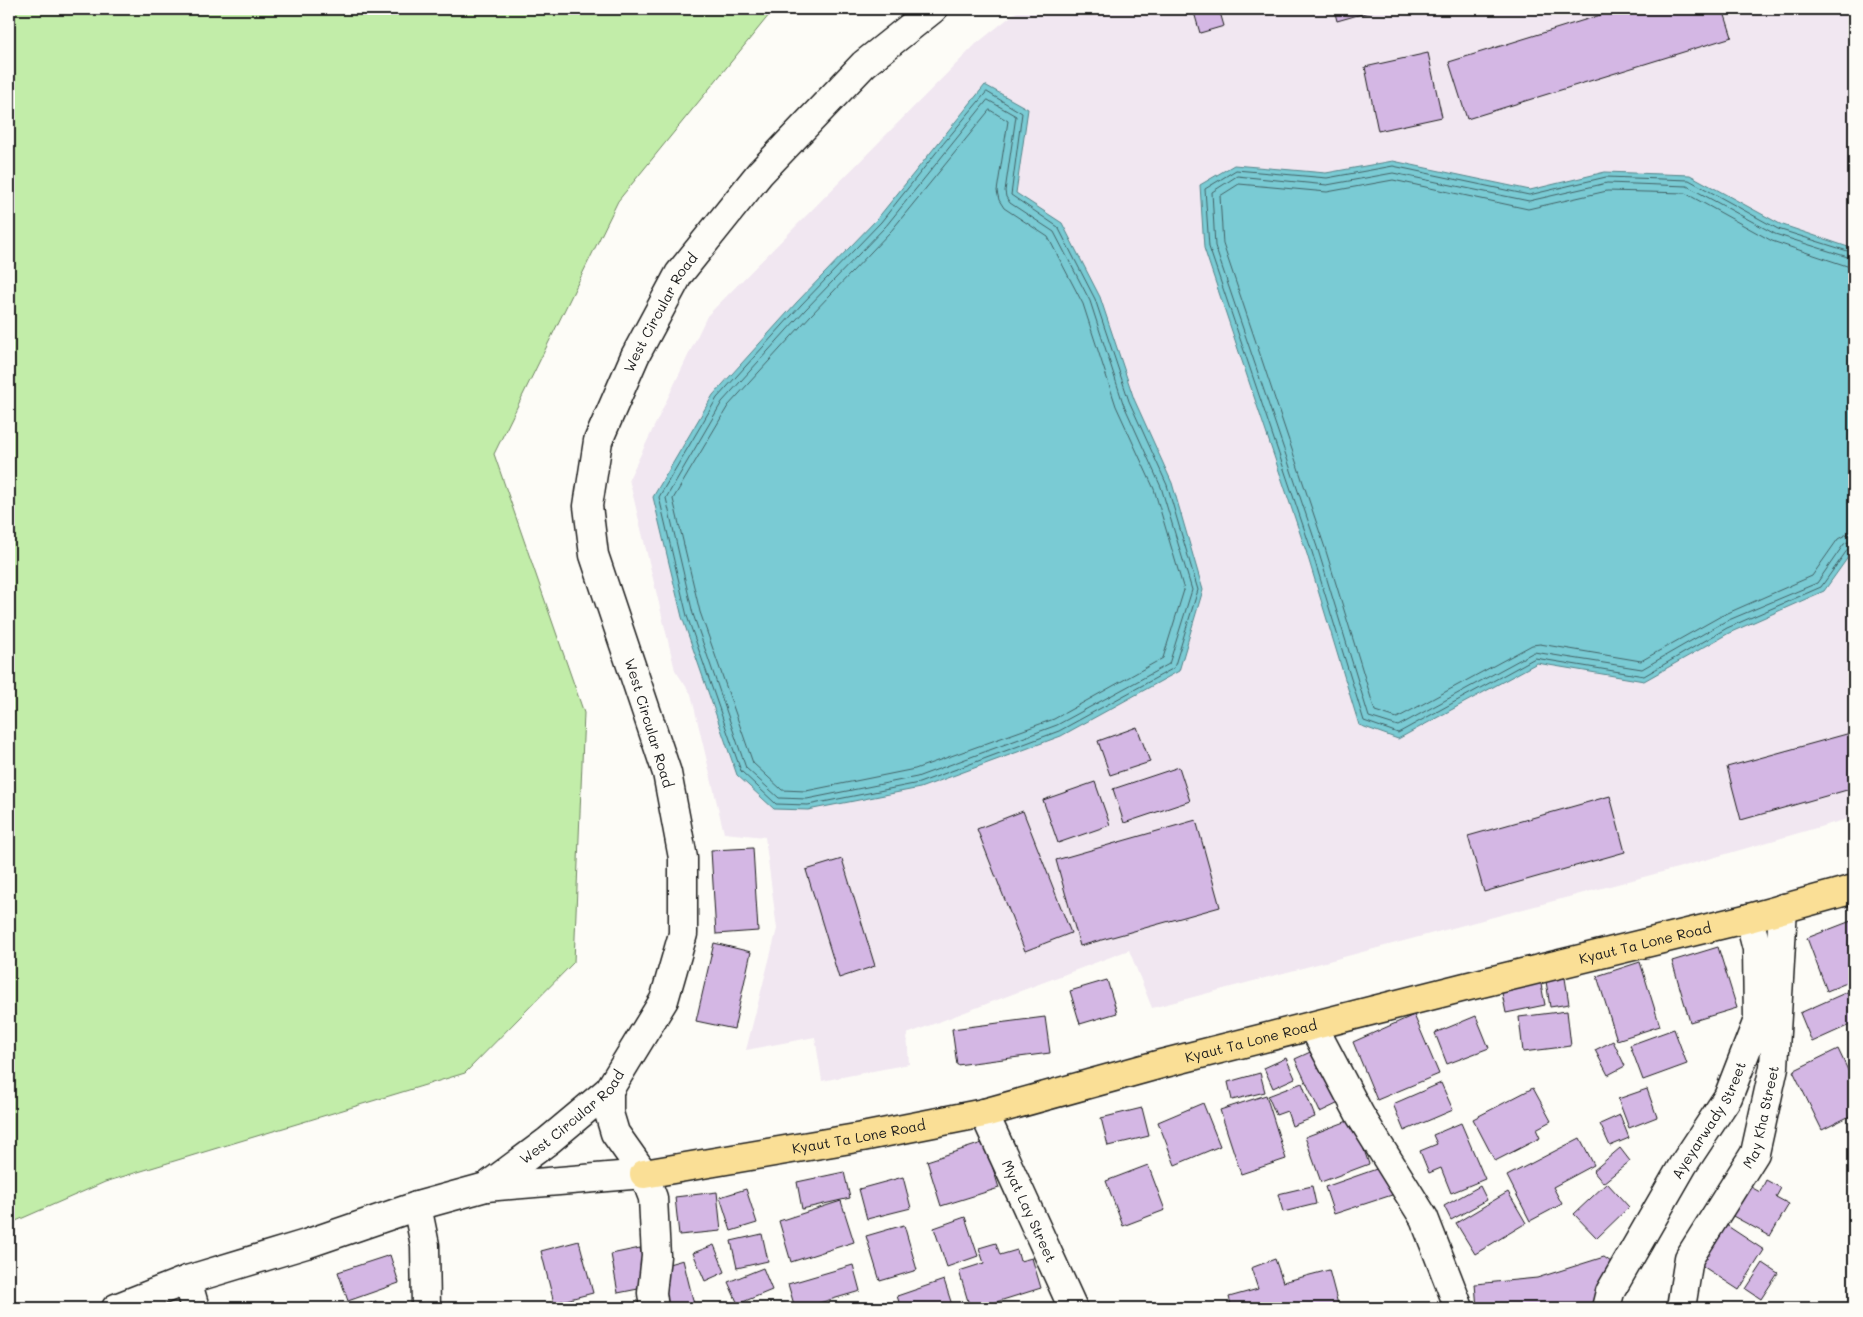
<svg xmlns="http://www.w3.org/2000/svg" width="1863" height="1317" viewBox="0 0 1863 1317" font-family="Mali,sans-serif">
  <rect width="100%" height="100%" fill="#fdfcf7"/>
  <filter id="ink" filterUnits="userSpaceOnUse"><feTurbulence type="fractalNoise" baseFrequency=".02" numOctaves="2"/><feDisplacementMap in="SourceGraphic" scale="10" xChannelSelector="R" yChannelSelector="G"/><feConvolveMatrix kernelMatrix="1 2 1 2 8 2 1 2 1" color-interpolation-filters="sRGB"/></filter>
  <g filter="url(#ink)">
    <path fill="#f1e7f1" d="M1020,9h834v808l-173,50 -529,141 -23,-58 -222,84 2,30 -87,17 -7,-44 -69,13 31,-121 -12,-92 -41,-4 -33,-139 -16,-24 -46,-191 78,-163 269,-272z"/>
    <path fill="#c2eda9" stroke="#6f8462" d="M9,9h765l-156,192 -124,253 90,259 -10,249 -109,111 -360,109 -96,42z"/>
    <g fill="#7acbd4" stroke="#54858a">
      <path d="M985,85l43,24 -12,84 46,30 38,74 34,102 38,84 31,107 -24,81 -118,65 -141,52 -112,22 -34,-1 -37,-34 -55,-158 -29,-120 60,-102 84,-93 80,-83z"/>
      <path d="M1393,161l137,29 75,-18 85,3 90,49 74,25v300l-30,42 -95,42 -85,48 -107,-18 -139,76 -39,-14 -52,-171 -103,-306 -4,-63 34,-20 92,8z"/>
    </g>
    <g fill="none" stroke-linecap="round" stroke-linejoin="round">
      <g stroke="#426266" stroke-width="1">
        <path d="M987,92l35,21 -11,82 47,32 37,72 34,102 38,84 31,105 -24,78 -115,63 -140,52 -111,22 -32,-1 -35,-33 -54,-155 -28,-119 58,-99 84,-93 80,-83 62,-78z"/>
        <path d="M988,100l28,16 -11,75 1,6 4,6 44,29 36,69 33,102 38,84 31,103 -23,74 -112,61 -140,52 -110,22 -28,-1 -33,-30 -53,-154 -27,-116 56,-96 83,-92 81,-84z"/>
        <path d="M990,110l18,11 -11,70 2,9 5,8 44,29 35,67 33,102 38,83 30,101 -21,68 -109,61 -139,50 -109,22 -24,-1 -29,-27 -53,-151 -27,-113 55,-93 83,-91 80,-84z"/>
        <path d="M1854,253l-76,-24 -89,-49 -83,-3 -77,18 -136,-29 -66,12 -91,-8 -31,19 4,58 103,305 52,169 34,12 137,-75 109,18 83,-48 94,-41 27,-38 6,-3"/>
        <path d="M1854,259l-79,-25 -88,-48 -80,-3 -78,18 -136,-28 -66,12 -90,-9 -25,16 3,54 103,304 51,167 29,9 136,-74 108,17 82,-47 93,-39 27,-39 10,-4"/>
        <path d="M1854,267l-7,-1 -75,-25 -87,-48 -78,-2 -79,18 -135,-29 -66,12 -88,-8 -19,12 3,48 102,304 50,163 22,7 135,-73 8,-1 101,17 80,-45 91,-40 26,-37 9,-5 7,-1"/>
      </g>
    </g>
    <g fill="#d4b7e4" stroke="#1c1c1c">
      <path d="M1193,9h26l5,17 -24,7z"/>
      <path d="M1334,9h45l-42,12z"/>
      <path d="M1620,9h103l9,28 -265,82 -18,-57z"/>
      <path d="M1428,53l14,64 -64,14 -13,-64z"/>
      <path d="M1137,727l13,35 -40,13 -12,-34z"/>
      <path d="M1854,732v56l-113,32 -14,-53z"/>
      <path d="M1179,767l11,34 -66,22 -11,-34z"/>
      <path d="M1095,782l15,43 -52,18 -15,-43z"/>
      <path d="M1610,796l15,56 -141,40 -16,-56z"/>
      <path d="M1023,811l48,122 -46,18 -48,-122z"/>
      <path d="M1196,820l24,87 -140,39 -24,-86z"/>
      <path d="M753,848l5,83 -42,3 -5,-84z"/>
      <path d="M842,859l33,107 -36,12 -33,-108z"/>
      <path d="M1851,921l3,8v51l-27,11 -20,-53z"/>
      <path d="M714,943l37,9 -17,77 -38,-8z"/>
      <path d="M1718,947l19,61 -47,14 -18,-61z"/>
      <path d="M1640,962l20,64 -43,14 -20,-64z"/>
      <path d="M1565,978l4,26 -19,3 -4,-26z"/>
      <path d="M1540,979l5,26 -39,8 -5,-25z"/>
      <path d="M1107,980l10,33 -37,11 -10,-33z"/>
      <path d="M1854,989v34l-42,19 -12,-29z"/>
      <path d="M1567,1011l4,35 -48,6 -4,-35z"/>
      <path d="M1414,1015l25,59 -62,26 -24,-58z"/>
      <path d="M1476,1016l13,32 -42,16 -12,-31z"/>
      <path d="M1045,1017l5,36 -93,12 -5,-36z"/>
      <path d="M1674,1029l13,35 -44,16 -13,-35z"/>
      <path d="M1613,1041l12,25 -17,9 -13,-25z"/>
      <path d="M1319,1048l24,53 -23,11 -25,-53z"/>
      <path d="M1838,1049l16,34v31l-32,16 -29,-59z"/>
      <path d="M1286,1058l9,20 -22,10 -9,-20z"/>
      <path d="M1260,1073l5,19 -33,8 -4,-18z"/>
      <path d="M1302,1083l13,34 -23,9 -5,-15 -11,4 -8,-19z"/>
      <path d="M1441,1083l12,27 -49,21 -11,-27z"/>
      <path d="M1533,1088l18,33 -15,8 4,9 -45,23 -22,-42z"/>
      <path d="M1647,1089l10,28 -28,11 -11,-29z"/>
      <path d="M1266,1095l20,64 -45,15 -21,-64z"/>
      <path d="M1203,1103l17,43 -45,19 -17,-43z"/>
      <path d="M1142,1108l7,28 -41,10 -7,-28z"/>
      <path d="M1620,1115l9,23 -19,8 -10,-22z"/>
      <path d="M1353,1119l16,45 -48,18 -16,-45z"/>
      <path d="M1461,1123l24,56 -34,14 -10,-25 -12,5 -9,-22 17,-7 -4,-9z"/>
      <path d="M1580,1138l14,27 -41,22 9,17 -32,17 -23,-45z"/>
      <path d="M985,1142l14,46 -58,18 -14,-45z"/>
      <path d="M1620,1148l10,13 -27,22 -10,-12z"/>
      <path d="M1148,1165l17,45 -42,16 -17,-45z"/>
      <path d="M1388,1165l10,28 -64,21 -9,-27z"/>
      <path d="M844,1172l6,26 -48,11 -5,-27z"/>
      <path d="M903,1177l8,31 -44,11 -8,-30z"/>
      <path d="M1766,1180l15,8 -5,9 13,7 -19,32 -39,-21 16,-30 13,7z"/>
      <path d="M1607,1183l22,24 -32,31 -23,-24z"/>
      <path d="M1312,1186l4,18 -33,8 -5,-18z"/>
      <path d="M1480,1186l7,14 -36,20 -7,-14z"/>
      <path d="M746,1189l11,34 -26,8 -11,-34z"/>
      <path d="M717,1192l4,39 -42,4 -4,-38z"/>
      <path d="M1508,1192l18,31 -51,31 -19,-31z"/>
      <path d="M841,1201l13,41 -63,20 -12,-41z"/>
      <path d="M965,1217l13,39 -31,11 -13,-39z"/>
      <path d="M904,1225l13,45 -37,11 -14,-45z"/>
      <path d="M1726,1225l38,25 -25,40 -38,-25z"/>
      <path d="M762,1234l6,27 -31,7 -6,-27z"/>
      <path d="M579,1241l14,52 -39,10 -13,-52z"/>
      <path d="M996,1243l4,12 17,-5 3,11 12,-3 9,30 -64,20h-7l-11,-37 25,-8 -5,-15z"/>
      <path d="M714,1245l11,27 -20,9 -12,-28z"/>
      <path d="M640,1248l8,39 -30,6 -7,-39z"/>
      <path d="M390,1255l9,28 -51,18 -10,-29z"/>
      <path d="M1604,1257l14,10 -17,41h-124l-2,-24 62,-6z"/>
      <path d="M1275,1259l8,23 46,-12 10,38h-107l-3,-11 29,-8 -7,-21z"/>
      <path d="M683,1260l12,48h-27l-10,-41z"/>
      <path d="M1763,1263l15,10 -17,26 -15,-10z"/>
      <path d="M853,1265l7,26 -58,17h-7l-7,-24z"/>
      <path d="M763,1268l9,22 -34,14 -10,-22z"/>
      <path d="M944,1280l9,28h-52l-4,-12z"/>
      <path d="M376,1301l2,7h-23z"/>
      <path d="M630,1304v4h-26v-1z"/>
    </g>
    <g fill="none" stroke-linecap="round" stroke-linejoin="round">
      <defs>
        <g id="minor">
          <path d="M1313,1026l47,89 64,103 35,90"/>
          <path d="M609,1090v23l6,20 29,41 9,24 3,58 -4,37 2,15"/>
          <path id="s1" d="M984,1113l89,195"/>
          <path d="M486,1187l158,-13"/>
          <path d="M417,1206l8,39 1,63"/>
          <path d="M187,1280l8,28"/>
          <path id="s2" d="M116,1308l71,-28 119,-36 111,-38 69,-19 62,-46 61,-51 55,-90 19,-66v-76l-16,-85 -73,-218 -6,-49 10,-65 37,-85 44,-82 81,-101 104,-109 69,-55"/>
          <path id="s3" d="M1606,1308l4,-16 73,-127 45,-68 30,-77 -1,-71 -8,-31"/>
          <path id="s4" d="M1681,1308l8,-50 66,-105 19,-86 9,-159"/>
        </g>
        <g id="major">
          <path id="s5" d="M644,1174l218,-37 122,-24 177,-49 304,-77 284,-69 105,-29"/>
        </g>
      </defs>
      <use href="#minor" stroke="#1c1c1c" stroke-width="31"/>
      <use href="#major" stroke="#1c1c1c" stroke-width="31"/>
      <use href="#minor" stroke="#fdfcf7" stroke-width="28"/>
      <use href="#major" stroke="#fadf96" stroke-width="28"/>
    </g>
  </g>
  <g text-anchor="middle" stroke-width="5" stroke-linejoin="round" paint-order="stroke">
    <g font-size="14" fill="#1c1c1c" stroke="#fdfcf7">
      <text dy="5" stroke="none"><textPath href="#s2" startOffset="1371">West Circular Road</textPath></text>
      <text transform="translate(649 723) rotate(73)" y="5">West Circular Road</text>
      <text dy="5" stroke="none"><textPath href="#s5" startOffset="1028">Kyaut Ta Lone Road</textPath></text>
      <text dy="5" stroke="none"><textPath href="#s5" startOffset="622">Kyaut Ta Lone Road</textPath></text>
      <text dy="5" stroke="none"><textPath href="#s2" startOffset="501">West Circular Road</textPath></text>
      <text dy="5" stroke="none"><textPath href="#s4" startOffset="211">May Kha Street</textPath></text>
      <text dy="5" stroke="none"><textPath href="#s3" startOffset="215">Ayeyarwady Street</textPath></text>
      <text dy="5" stroke="none"><textPath href="#s5" startOffset="218">Kyaut Ta Lone Road</textPath></text>
      <text dy="5" stroke="none"><textPath href="#s1" startOffset="108">Myat Lay Street</textPath></text>
    </g>
  </g>
  <rect width="1863" height="1317" fill="none" stroke="#fdfcf7" stroke-width="30"/>
  <rect x="15" y="15" width="1833" height="1287" fill="none" stroke="#1c1c1c" stroke-width="2" filter="url(#ink)"/>
</svg>
